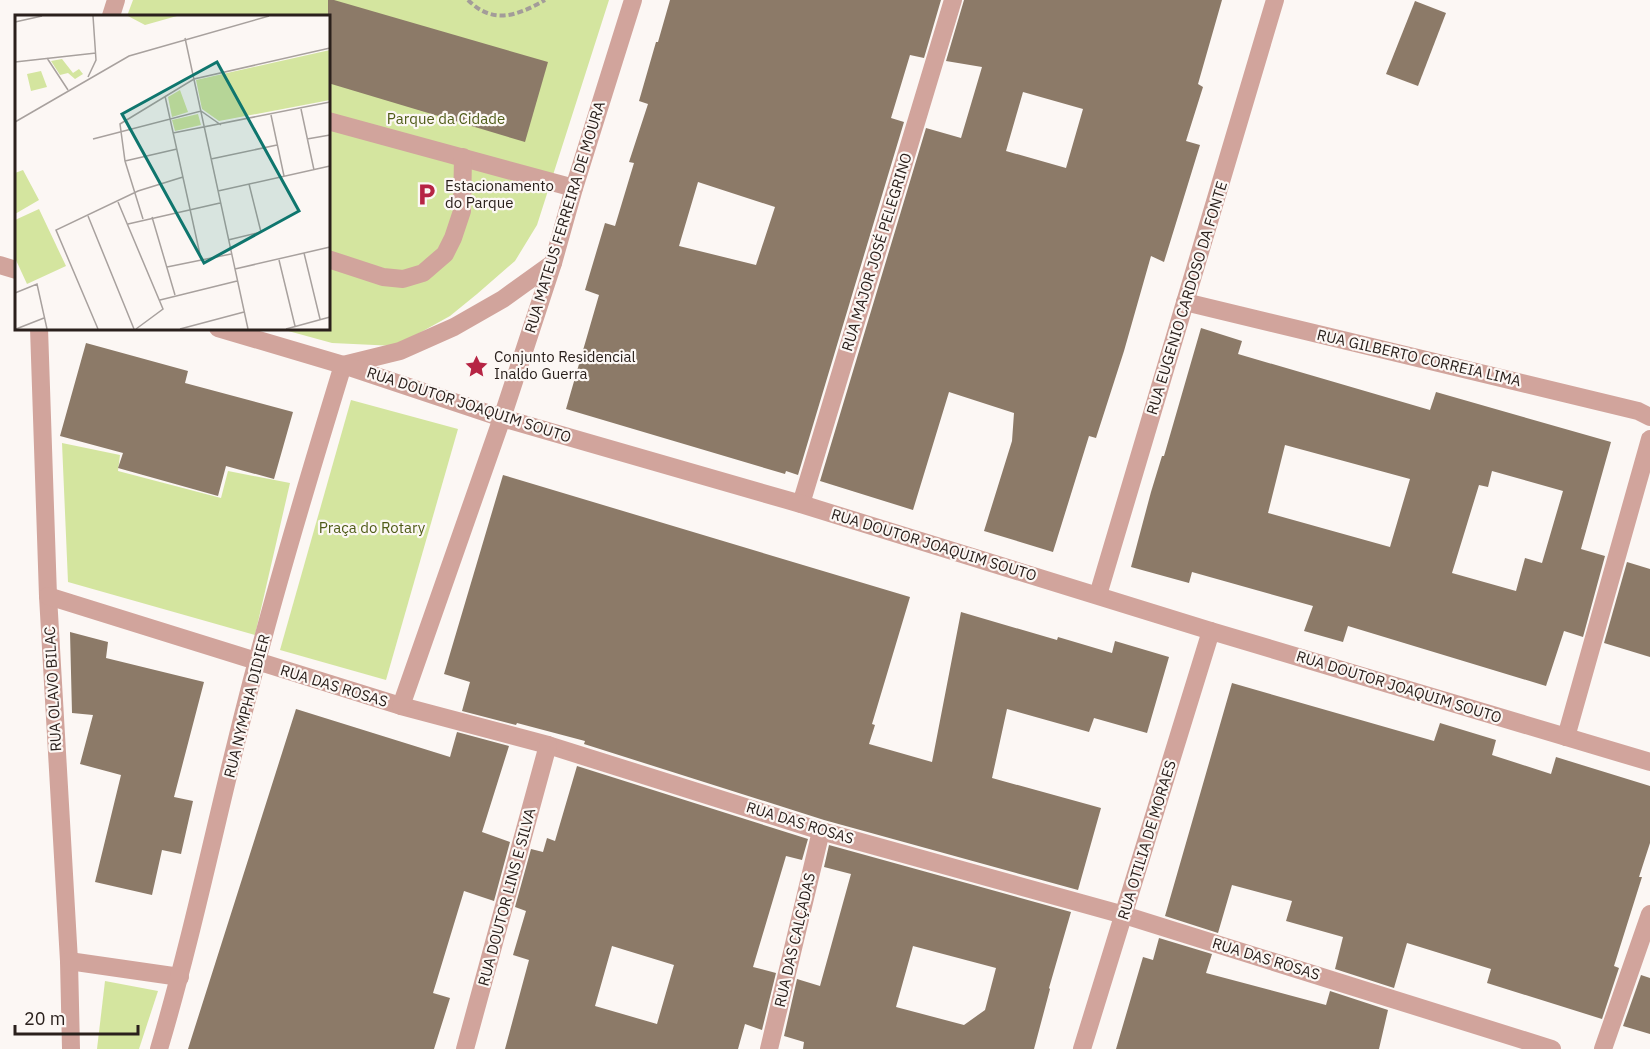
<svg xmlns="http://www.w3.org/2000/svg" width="1650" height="1049" viewBox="0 0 1650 1049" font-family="'IBM Plex Sans',sans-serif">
  <rect width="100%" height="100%" fill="#fcf7f4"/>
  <g fill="#d4e59f">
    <path d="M133,0h476l-72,225 -22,36 -38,33 -27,22 -54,30 -64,-3 -51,-14 47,-1v-312h-201z"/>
    <path d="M351,400l107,29 -72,251 -106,-30z"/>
    <path d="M62,443l58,12 -2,16 103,27 7,-27 62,12 -35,152 -187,-53z"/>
    <path d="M105,981l53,10 -19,58h-42z"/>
  </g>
  <g fill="#8c7a68" fill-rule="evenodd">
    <path d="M328,0h6l214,62 -23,80 -197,-59z"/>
    <path d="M670,0h271l-17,58 -14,-3 -19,63 13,4 -106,353 -12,-4 -1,3 -219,-65 33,-114 -14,-5 20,-67 10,3 19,-63 -5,-1 19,-58 -9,-3 17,-59h2zM698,182l77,25 -19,58 -77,-19z"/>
    <path d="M964,0h258l-24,84 5,3 -17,54 14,4 -36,117 -13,-6 -27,95 -28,87 -7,-2 -36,116 -69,-21 28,-90 2,-28 -65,-21 -36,118 -93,-29 106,-353 35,10 21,-71 -36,-6zM1023,92l60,17 -17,59 -60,-17z"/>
    <path d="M1415,1l31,12 -28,73 -32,-12z"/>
    <path d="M1201,328l41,13 -4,13 192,56 6,-18 175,50 -30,107 24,7 -22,81 -19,-6 -18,55 -198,-60 -5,16 -39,-11 9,-25 -121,-34 -3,11 -58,-16 20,-75 11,-36h2zM1285,445l125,34 -20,68 -122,-34zM1492,471l71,20 -21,72 -17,-5 -9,33 -64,-18 27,-88 9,2z"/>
    <path d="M86,343l102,28 -3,12 108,29 -19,67 -48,-13 -8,30 -100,-28 5,-15 -63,-17z"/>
    <path d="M503,475l407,122 -38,127 3,1 -6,19 63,18 29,-150 96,28 1,-3 54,16 3,-12 54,16 -22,76 -53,-15 -5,14 -82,-23 -15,69 109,30 -23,82 -254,-70 -240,-76 1,-3 -68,-18 -1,2 -54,-14 8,-29 -26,-8z"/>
    <path d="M1627,562l23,7v88l-46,-14z"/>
    <path d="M70,632l38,10 -2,16 98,24 -30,115 19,4 -12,53 -19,-4 -10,45 -57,-13 26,-107 -41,-11 13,-49 -21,-2z"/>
    <path d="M1232,683l202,58 6,-18 56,17 -4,15 59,19 5,-17 94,29v57l-11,34h3l-28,89 5,2 -17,51 -115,-36 4,-14 -84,-26 -13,45 -59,-19 8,-32 -57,-16 6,-20 -60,-16 -14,48 -53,-17z"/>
    <path d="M296,709l154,48 7,-25 52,14 -27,86 28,10 -16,59 -30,-10 -31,102 17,5 -16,51h-246z"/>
    <path d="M577,766l231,73 -6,21 -16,-4 -33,111 23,6 -14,57 -17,-6 -7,25h-233l24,-89 -16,-5 13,-44 -11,-4 16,-58 12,3 4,-14 8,3zM612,946l62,19 -17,59 -62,-18z"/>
    <path d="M829,845l242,67 -22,76 1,1 -16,60h-231l1,-7 -20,-6 13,-57 23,7 31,-112 -27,-7zM913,946l83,22 -11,42 -21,15 -68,-18z"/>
    <path d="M1159,938l53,16 -6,19 120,32 4,-14 58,19 -9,39h-263l27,-92 10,3z"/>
    <path d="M1641,975l9,3v56l-27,-8z"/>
  </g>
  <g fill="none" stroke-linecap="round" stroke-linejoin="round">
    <path stroke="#a39c99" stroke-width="4" stroke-dasharray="6 3" stroke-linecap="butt" d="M468,0c25,25 49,16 77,0"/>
    <g stroke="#d1a49c" stroke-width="18">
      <path d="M328,121l246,67"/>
      <path d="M328,259l55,18 20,2 20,-6 22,-19 8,-16 9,-27 1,-54"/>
    </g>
    <g stroke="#d1a49c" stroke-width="18">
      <path d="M111,16l5,-16"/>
      <path d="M1185,302l453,109 12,6"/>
      <path d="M39,328l9,268 21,365 2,88"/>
      <path d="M801,504l152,-504"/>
      <path d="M1098,595l177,-595"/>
      <path d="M48,596l353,110 147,39 273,86 303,84 428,134"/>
      <path d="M401,706l101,-288 51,-155 21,-75 59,-188"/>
      <path d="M1566,737l84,-298"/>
      <path d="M69,961l111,16"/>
      <path d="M159,1049c38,-128 63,-259 98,-388 26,-99 56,-198 86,-296l57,-14 54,-24 49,-28 50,-36"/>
      <path d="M465,1049l83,-304"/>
      <path d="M769,1049l52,-218"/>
      <path d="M1082,1049l129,-418"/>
      <path d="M1603,1049l47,-135"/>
    </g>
    <g stroke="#d1a49c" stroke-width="18">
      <path d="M0,265l16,5"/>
      <path d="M218,328l125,37 159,53 299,86 410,127 439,131"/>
    </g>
  </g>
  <defs>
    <symbol id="parking-bare" viewBox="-9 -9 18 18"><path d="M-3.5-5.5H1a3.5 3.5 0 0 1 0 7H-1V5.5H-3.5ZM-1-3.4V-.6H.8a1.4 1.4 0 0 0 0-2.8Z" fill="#b62444" stroke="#fcf7f4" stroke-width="2.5" paint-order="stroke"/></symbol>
    <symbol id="sight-bare" viewBox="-9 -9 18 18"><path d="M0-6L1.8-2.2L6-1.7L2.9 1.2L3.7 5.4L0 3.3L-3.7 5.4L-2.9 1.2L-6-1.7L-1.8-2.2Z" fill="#b62444" stroke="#fcf7f4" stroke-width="2.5" paint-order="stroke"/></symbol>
  </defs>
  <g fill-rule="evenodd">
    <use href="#parking-bare" x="410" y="178" width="33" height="33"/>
    <use href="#sight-bare" x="460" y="350" width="33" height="33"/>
  </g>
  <g text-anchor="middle" stroke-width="4.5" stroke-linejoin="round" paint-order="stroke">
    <g font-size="15" fill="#4f5c18" stroke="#fcf7f4">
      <text x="446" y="124">Parque da Cidade</text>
      <text x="372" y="533">Praça do Rotary</text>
    </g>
    <g font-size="15" fill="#2a201c" stroke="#fcf7f4" text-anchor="start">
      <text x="445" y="191">Estacionamento<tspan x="445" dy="17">do Parque</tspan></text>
      <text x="494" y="362">Conjunto Residencial<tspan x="494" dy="17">Inaldo Guerra</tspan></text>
    </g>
    <g font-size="15" fill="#2a201c" stroke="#fcf7f4">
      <text transform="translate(565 217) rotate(-73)" y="5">RUA MATEUS FERREIRA DE MOURA</text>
      <text transform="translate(877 252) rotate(-73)" y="5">RUA MAJOR JOSÉ PELEGRINO</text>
      <text transform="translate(1187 298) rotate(-73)" y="5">RUA EUGENIO CARDOSO DA FONTE</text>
      <text transform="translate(1419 358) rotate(13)" y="5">RUA GILBERTO CORREIA LIMA</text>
      <text transform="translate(469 405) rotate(18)" y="5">RUA DOUTOR JOAQUIM SOUTO</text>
      <text transform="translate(934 545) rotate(17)" y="5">RUA DOUTOR JOAQUIM SOUTO</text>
      <text transform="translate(334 686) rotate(17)" y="5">RUA DAS ROSAS</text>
      <text transform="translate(1399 687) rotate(17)" y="5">RUA DOUTOR JOAQUIM SOUTO</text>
      <text transform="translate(53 689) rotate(-93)" y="5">RUA OLAVO BILAC</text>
      <text transform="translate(247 706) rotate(-76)" y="5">RUA NYMPHA DIDIER</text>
      <text transform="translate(800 823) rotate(17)" y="5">RUA DAS ROSAS</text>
      <text transform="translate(1147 840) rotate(-73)" y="5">RUA OTILIA DE MORAES</text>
      <text transform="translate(507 897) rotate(-75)" y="5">RUA DOUTOR LINS E SILVA</text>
      <text transform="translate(795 940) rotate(-77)" y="5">RUA DAS CALÇADAS</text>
      <text transform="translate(1266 959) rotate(17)" y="5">RUA DAS ROSAS</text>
    </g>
  </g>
  <g transform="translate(15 15)">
    <rect width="315" height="315" fill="#fcf7f4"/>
    <path d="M113,1h49l-32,9zM315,35v50l-111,21 -17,-12 -6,-29zM47,44l11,14 6,-4 4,5 -8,5 -7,-6 -8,2 -9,-14zM26,56l6,16 -16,4 -4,-17zM165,75l8,22 -16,5 -4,-20zM183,99l3,11 -26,6 -3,-11zM8,155l16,30 -24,14v-41zM24,194l27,57 -39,18 -12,-26v-38z" fill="#d4e59f"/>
    <path fill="none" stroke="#a8a19e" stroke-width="1.5" d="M0,7l27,-6M170,23l63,291M32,43l21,32M0,47l81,-9M73,62l8,-17 -3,-44M150,81l36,163M286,94l13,61M256,100l13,61M0,107l114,-66 140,-40M158,118l157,-31M78,124l108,-28 20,14M292,124l23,-4M196,144l66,-14M110,146l52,-12M203,176l112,-25M103,187l45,107 -27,20M73,201l46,113M137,202l23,78M128,204l-18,-58 -5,-37 74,-45 136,-31M113,209l92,-21M213,225l33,-8 -12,-48M289,238l16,66M264,245l16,66M152,252l64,-13M220,254l95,-22M0,278l22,-9 10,45M145,285l77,-19M1,314l28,-11M83,314l-42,-99 82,-39 45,-14M165,314l64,-17M271,314l44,-12"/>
    <path fill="#0f766e" fill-opacity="0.15" stroke="#0f766e" stroke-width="3" d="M202,47l82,149 -95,52 -82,-149z"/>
    <rect width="315" height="315" fill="none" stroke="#2a201c" stroke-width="3"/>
  </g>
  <path d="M15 1025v9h123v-9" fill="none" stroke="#2a201c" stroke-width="3"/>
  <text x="24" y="1025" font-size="18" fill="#2a201c" stroke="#fcf7f4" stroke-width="4.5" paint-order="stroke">20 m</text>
</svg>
